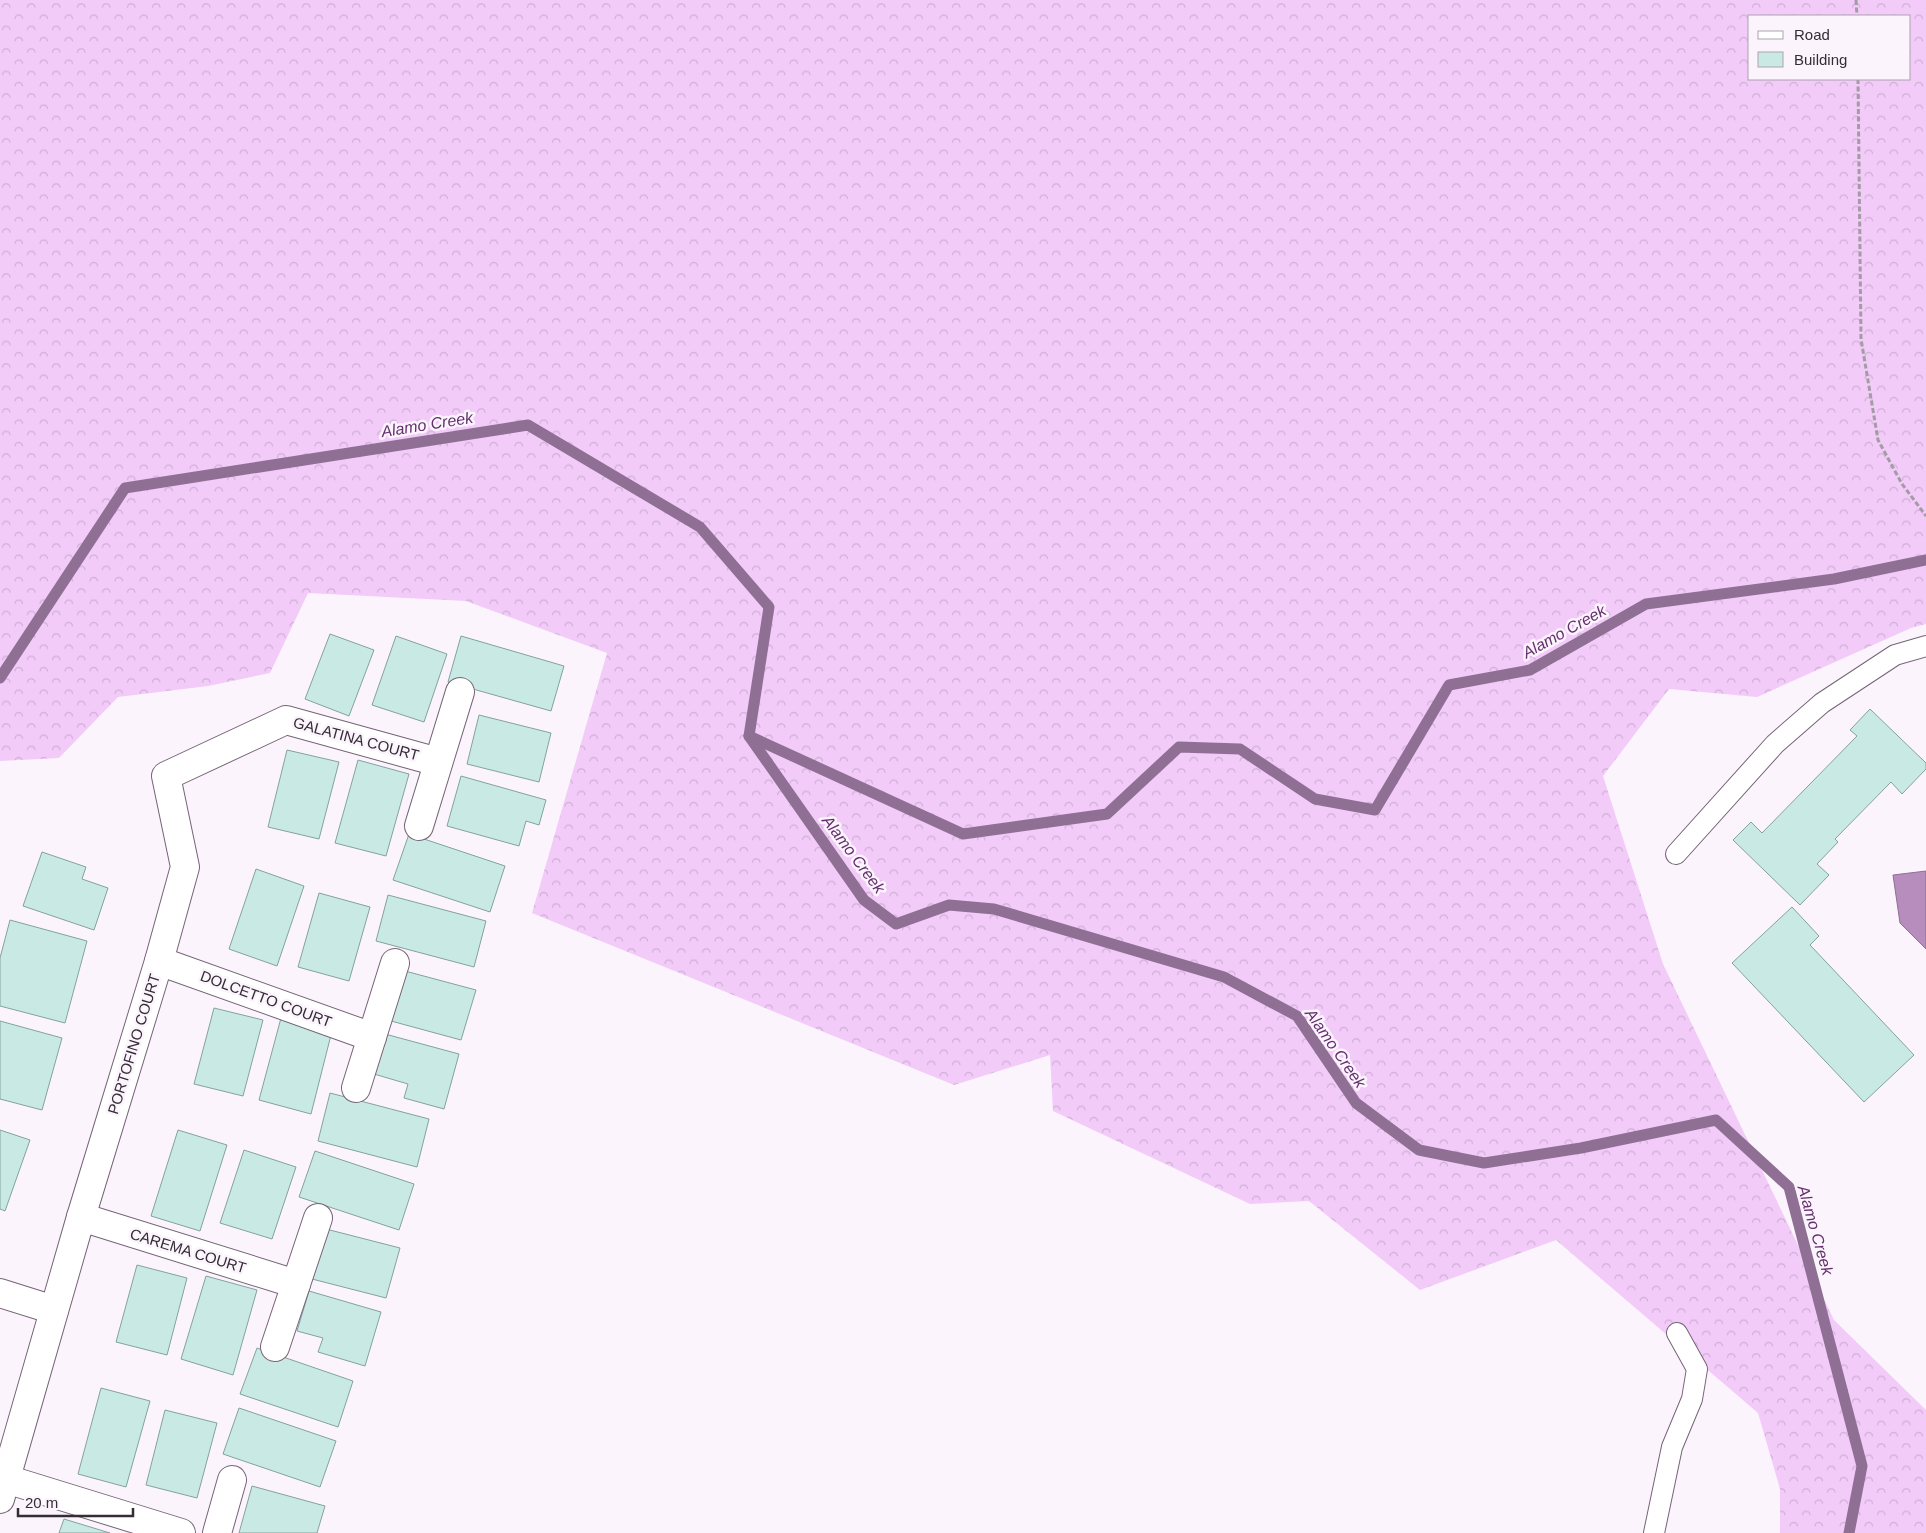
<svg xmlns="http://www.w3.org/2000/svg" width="1926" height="1533" viewBox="0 0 1926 1533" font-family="Arial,sans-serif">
  <defs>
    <pattern id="forest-crowns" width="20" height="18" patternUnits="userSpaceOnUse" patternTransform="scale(1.25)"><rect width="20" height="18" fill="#f2cbf9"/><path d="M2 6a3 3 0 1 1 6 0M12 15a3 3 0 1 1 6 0" fill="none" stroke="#d0afd6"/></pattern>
  </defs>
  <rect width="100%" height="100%" fill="#fcf4fd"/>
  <path fill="url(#forest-crowns)" fill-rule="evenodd" d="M0,0h1926v624l-15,4 -154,69 -88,-8 -66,87 60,188 171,356 92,90v123h-146v-44l-22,-76 -202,-173 -136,50 -111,-89 -59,3 -197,-93 -3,-56 -96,30 -422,-172 75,-260 -141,-52 -158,-8 -38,80 -62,13 -90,11 -59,61 -59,3zM1750,16h160v63h-160z"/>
  <path fill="#b68dbd" stroke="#8f7094" d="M1926,871v78l-26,-26 -7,-48z"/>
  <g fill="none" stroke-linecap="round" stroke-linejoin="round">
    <g stroke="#8f7094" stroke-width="11">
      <path d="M0,678l125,-190 403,-63 172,102 69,80 -20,129 214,98 144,-20 72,-67 61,2 75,50 60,11 74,-125 81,-15 116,-66 188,-25 92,-19"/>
      <path d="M749,736l115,164 32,24 53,-19 45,4 230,68 73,39 59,87 63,47 65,13 97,-15 135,-28 73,67 73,279 -13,67"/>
    </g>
  </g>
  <g fill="#c9eae4" stroke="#83a29d">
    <path d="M330,634l44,16 -25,66 -44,-17z"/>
    <path d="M396,636l51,18 -23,68 -52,-17z"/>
    <path d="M461,636l103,30 -13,45 -103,-29z"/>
    <path d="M1870,709l56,54v6l-24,25 -11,-12 -56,57 3,3 -21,22 12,11 -29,30 -67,-65 18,-18 11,11 95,-97 -7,-6z"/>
    <path d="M479,715l72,18 -12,49 -72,-18z"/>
    <path d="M287,750l52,12 -20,77 -51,-12z"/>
    <path d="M358,760l51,14 -23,82 -51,-13z"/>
    <path d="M461,776l85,24 -7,25 -13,-4 -7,25 -72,-20z"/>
    <path d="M409,834l96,32 -15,46 -97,-32z"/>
    <path d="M42,852l44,15 -4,12 26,9 -14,42 -71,-24z"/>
    <path d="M256,869l48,17 -27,80 -48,-17z"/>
    <path d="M319,893l51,14 -21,74 -51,-14z"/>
    <path d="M388,895l98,26 -12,46 -98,-26z"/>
    <path d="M1792,907l27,29 -9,9 104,110 -50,47 -132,-139z"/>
    <path d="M10,920l77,21 -22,82 -65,-17v-48z"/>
    <path d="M405,971l71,19 -15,50 -70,-19z"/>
    <path d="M214,1008l49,12 -20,76 -49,-12z"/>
    <path d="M281,1018l51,13 -21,83 -52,-14z"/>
    <path d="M0,1021l62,17 -20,72 -42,-11z"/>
    <path d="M385,1034l74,20 -15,55 -40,-11 4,-14 -34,-10z"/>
    <path d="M330,1093l99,26 -12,48 -99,-26z"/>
    <path d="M0,1130l30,10 -25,71 -5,-2z"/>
    <path d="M178,1130l49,15 -27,86 -49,-15z"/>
    <path d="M244,1150l52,17 -24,72 -52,-16z"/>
    <path d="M315,1151l99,33 -15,46 -100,-33z"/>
    <path d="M326,1229l74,19 -14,50 -74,-19z"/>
    <path d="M137,1265l50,13 -20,77 -51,-13z"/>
    <path d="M206,1276l51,14 -24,85 -52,-16z"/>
    <path d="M309,1291l72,21 -16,54 -47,-14 5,-14 -26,-7z"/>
    <path d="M257,1348l96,33 -15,46 -98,-33z"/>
    <path d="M101,1388l49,13 -24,86 -48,-13z"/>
    <path d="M239,1408l97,33 -16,46 -97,-33z"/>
    <path d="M165,1410l52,13 -20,75 -51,-13z"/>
    <path d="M252,1486l73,20 -8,27h-78z"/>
    <path d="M64,1519l46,14h-51z"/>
  </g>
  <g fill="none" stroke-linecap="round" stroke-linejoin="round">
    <defs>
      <g id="service">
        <path d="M1676,854l99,-110 47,-41 73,-48 31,-9"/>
        <path d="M1654,1533l18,-86 20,-48 5,-30 -20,-36"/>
      </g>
      <g id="minor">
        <path d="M419,826l41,-134"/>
        <path d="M159,961l213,76"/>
        <path d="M356,1088l39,-125"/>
        <path d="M81,1217l215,67"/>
        <path d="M0,1293l54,17"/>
        <path d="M275,1347l43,-129"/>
        <path d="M6,1479l175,54"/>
        <path d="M0,1499l81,-282 78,-256 26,-94 -19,-91 120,-56 152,42"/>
        <path d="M217,1533l15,-53"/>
      </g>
    </defs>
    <use href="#service" stroke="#756477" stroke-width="22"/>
    <use href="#minor" stroke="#756477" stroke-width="30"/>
    <g stroke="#a49ca5" stroke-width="3" stroke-dasharray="5 2.5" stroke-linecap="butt">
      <path d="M1856,0l1,16"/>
      <path d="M1858,79l3,260 17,101 24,44 24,32"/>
    </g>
    <use href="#service" stroke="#fff" stroke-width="20"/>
    <use href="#minor" stroke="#fff" stroke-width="28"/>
  </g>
  <g text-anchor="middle" stroke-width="5" stroke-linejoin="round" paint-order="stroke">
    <g font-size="15" fill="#342d35" stroke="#fcf4fd">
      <text transform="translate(356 739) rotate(15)" y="5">GALATINA COURT</text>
      <text transform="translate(266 999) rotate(20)" y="5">DOLCETTO COURT</text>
      <text transform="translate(134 1044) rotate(-73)" y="5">PORTOFINO COURT</text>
      <text transform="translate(188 1251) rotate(17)" y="5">CAREMA COURT</text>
    </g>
    <g font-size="16" font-style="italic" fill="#63306c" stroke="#fcf4fd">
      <text transform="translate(427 424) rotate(-9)" y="6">Alamo Creek</text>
      <text transform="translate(1564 631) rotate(-29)" y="6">Alamo Creek</text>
      <text transform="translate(854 854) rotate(53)" y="6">Alamo Creek</text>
      <text transform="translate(1336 1048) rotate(55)" y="6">Alamo Creek</text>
      <text transform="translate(1816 1230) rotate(74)" y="6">Alamo Creek</text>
    </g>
  </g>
  <rect x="1748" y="15" width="162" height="65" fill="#fcf4fd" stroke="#aca4ad"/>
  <rect x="1758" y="31" width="25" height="8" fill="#ffffff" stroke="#aca4ad"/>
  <text x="1794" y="40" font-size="15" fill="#342d35">Road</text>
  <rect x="1758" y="52" width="25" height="15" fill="#c9eae4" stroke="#aca4ad"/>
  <text x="1794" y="65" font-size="15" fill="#342d35">Building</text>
  <path d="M18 1508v8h115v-8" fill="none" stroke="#342d35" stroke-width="2.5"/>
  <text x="25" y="1508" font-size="15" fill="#342d35" stroke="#fcf4fd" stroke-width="4" paint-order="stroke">20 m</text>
</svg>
